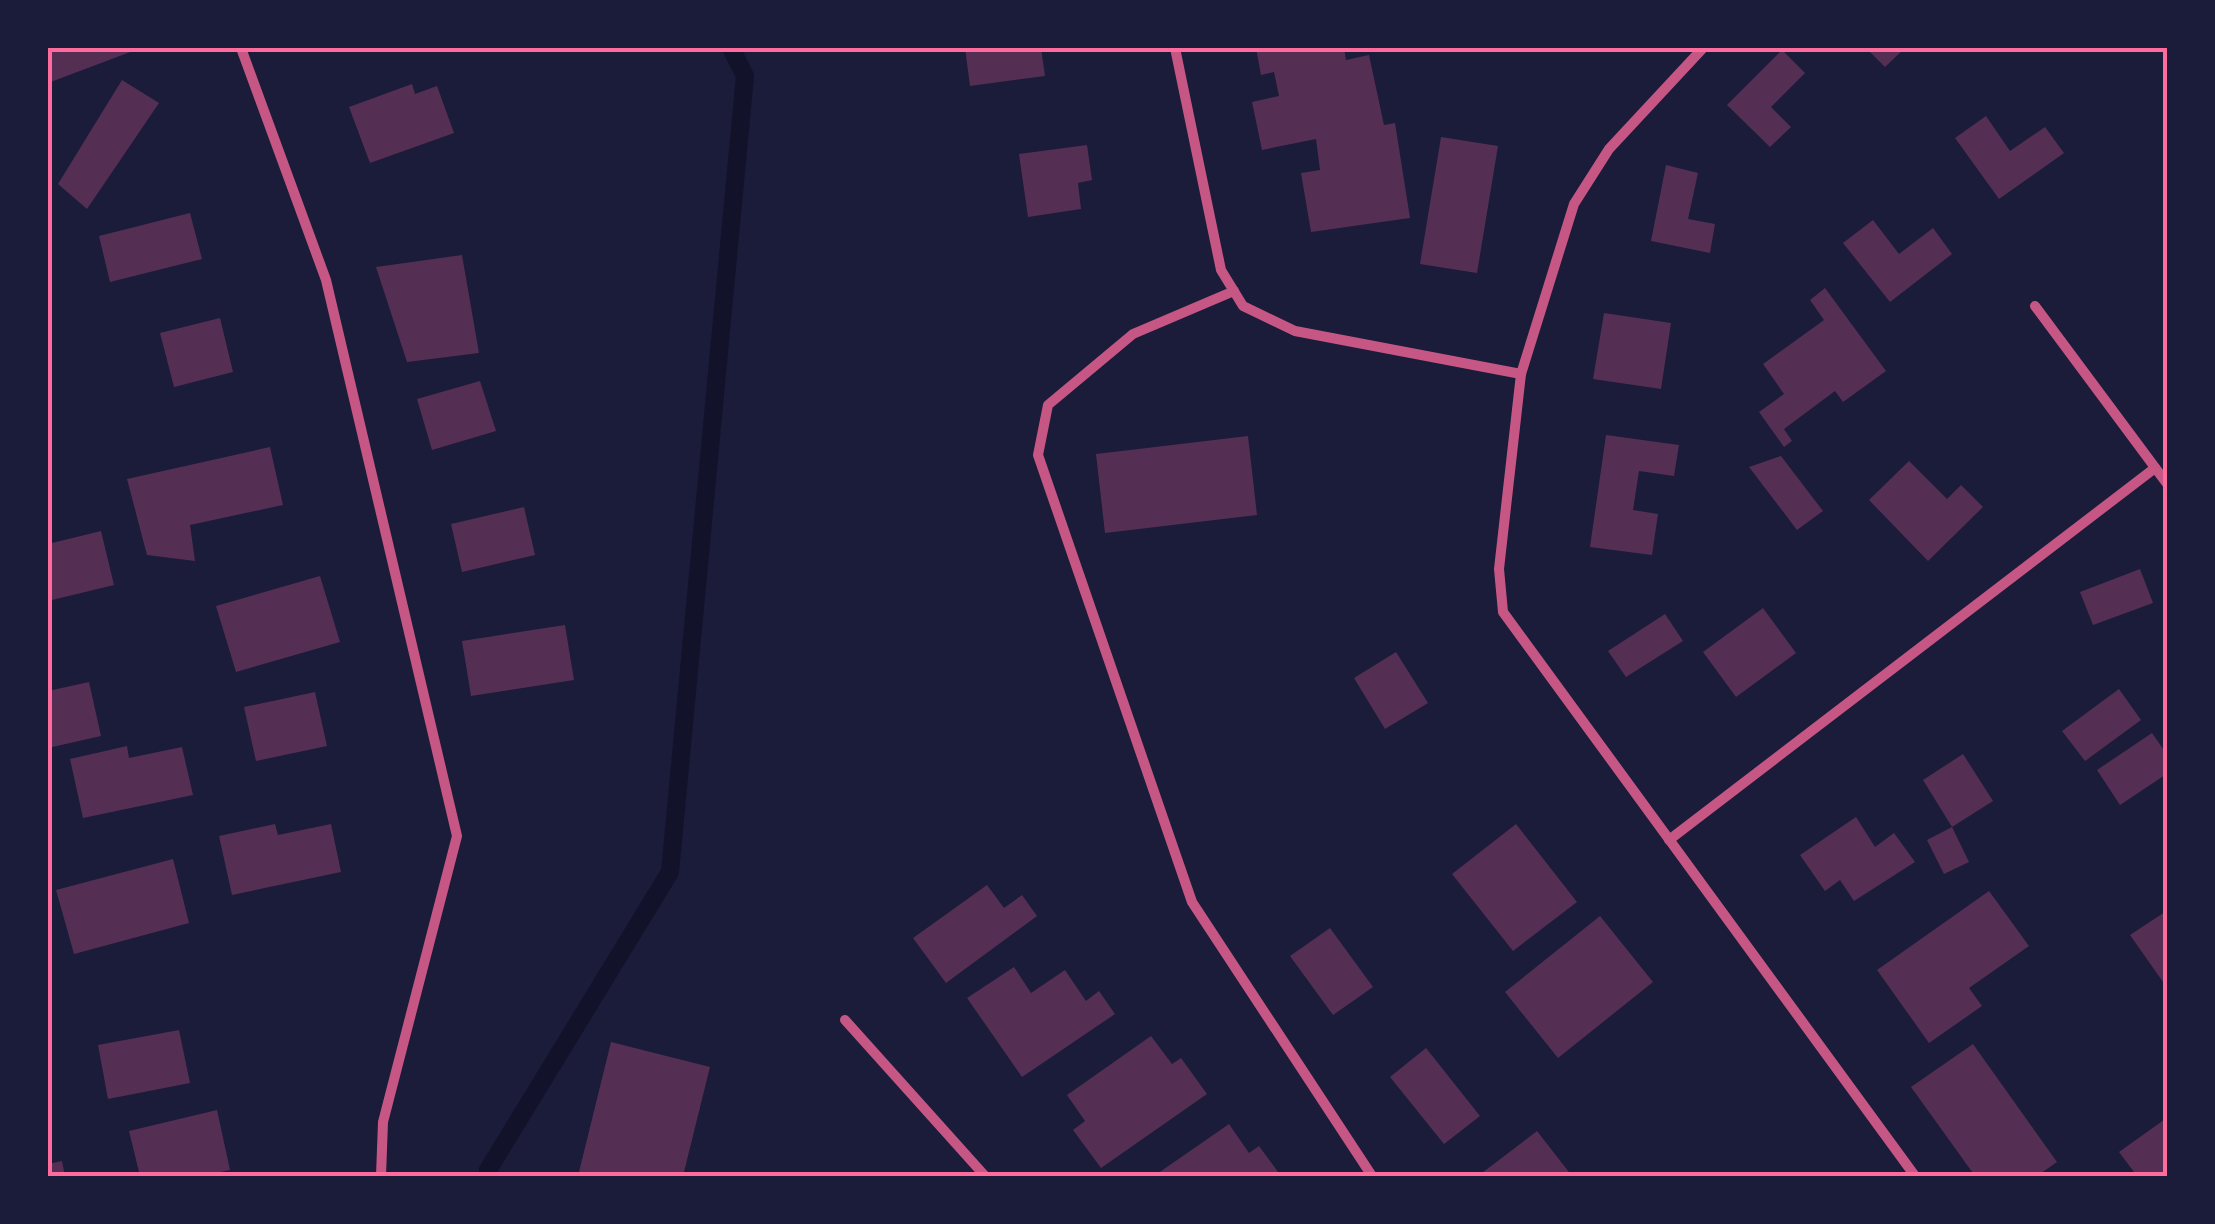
<svg xmlns="http://www.w3.org/2000/svg" width="2215" height="1224" viewBox="0 0 2215 1224" font-family="Literata,serif">
  <rect width="100%" height="100%" fill="#1b1b3a"/>
  <g fill="none" stroke-linecap="round" stroke-linejoin="round">
    <path stroke="#12122b" stroke-width="18" d="M488,1176v-6l182,-298 75,-796 -14,-28"/>
  </g>
  <g fill="#542f53">
    <path d="M59,48h82l-93,35v-28z"/>
    <path d="M965,48h76l4,28 -75,10z"/>
    <path d="M1256,48h88l2,12 23,-5 15,70 11,-2 15,95 -99,14 -10,-59 19,-3 -4,-31 -54,11 -10,-48 27,-6 -5,-24 -13,3z"/>
    <path d="M1866,48h39l-20,19z"/>
    <path d="M1782,50l23,23 -34,34 20,20 -21,20 -43,-42z"/>
    <path d="M122,80l37,23 -72,106 -29,-25z"/>
    <path d="M412,84l3,10 22,-8 17,47 -84,30 -21,-56z"/>
    <path d="M1986,116l24,35 35,-24 19,26 -65,46 -44,-61z"/>
    <path d="M1441,137l57,9 -21,127 -57,-9z"/>
    <path d="M1087,145l5,35 -14,3 3,26 -53,8 -9,-63z"/>
    <path d="M1666,165l32,8 -10,46 27,5 -5,29 -59,-12z"/>
    <path d="M190,213l12,46 -92,23 -11,-46z"/>
    <path d="M1873,220l26,34 34,-26 19,26 -62,48 -47,-59z"/>
    <path d="M462,255l17,98 -72,9 -31,-95z"/>
    <path d="M1825,288l61,83 -43,31 -8,-11 -51,38 8,12 -8,6 -25,-35 25,-18 -21,-30 61,-44 -14,-20z"/>
    <path d="M1604,313l67,10 -10,66 -68,-10z"/>
    <path d="M220,318l13,54 -59,15 -14,-54z"/>
    <path d="M480,381l16,50 -64,19 -15,-51z"/>
    <path d="M1606,435l73,10 -5,31 -35,-5 -6,39 25,4 -6,41 -62,-8z"/>
    <path d="M1248,436l9,79 -152,18 -9,-79z"/>
    <path d="M270,447l13,58 -93,20 5,36 -48,-6 -20,-76z"/>
    <path d="M1781,456l42,55 -26,19 -48,-63z"/>
    <path d="M1909,461l38,38 14,-14 22,22 -55,54 -59,-61z"/>
    <path d="M524,507l11,48 -73,17 -11,-48z"/>
    <path d="M101,531l13,54 -66,16v-57z"/>
    <path d="M2140,569l13,34 -60,22 -13,-33z"/>
    <path d="M320,576l20,66 -104,30 -20,-66z"/>
    <path d="M1763,608l33,45 -60,44 -33,-45z"/>
    <path d="M1665,614l18,27 -57,36 -18,-26z"/>
    <path d="M565,625l9,55 -103,16 -9,-55z"/>
    <path d="M1396,652l32,51 -43,26 -31,-51z"/>
    <path d="M89,682l12,54 -53,12v-57z"/>
    <path d="M2119,689l22,31 -56,41 -23,-30z"/>
    <path d="M315,692l12,54 -71,15 -12,-54z"/>
    <path d="M2152,733l16,23v17l-48,32 -23,-35z"/>
    <path d="M127,746l2,12 53,-11 11,48 -110,23 -13,-59z"/>
    <path d="M1963,754l30,47 -41,26 -29,-47z"/>
    <path d="M1856,817l19,30 19,-14 21,29 -61,39 -14,-21 -15,11 -25,-36z"/>
    <path d="M275,824l3,11 53,-11 10,48 -109,23 -13,-59z"/>
    <path d="M1516,824l61,78 -64,49 -61,-77z"/>
    <path d="M1952,827l17,35 -25,12 -17,-34z"/>
    <path d="M173,859l16,64 -115,31 -18,-64z"/>
    <path d="M987,885l17,23 18,-13 15,21 -91,67 -33,-45z"/>
    <path d="M1989,891l40,55 -60,42 13,18 -53,37 -52,-73z"/>
    <path d="M2168,910v79l-38,-54z"/>
    <path d="M1600,916l53,66 -95,76 -53,-66z"/>
    <path d="M1330,928l43,59 -40,28 -43,-59z"/>
    <path d="M1014,967l17,26 34,-23 21,31 13,-10 16,23 -93,63 -55,-79z"/>
    <path d="M179,1030l11,53 -82,16 -10,-54z"/>
    <path d="M1151,1036l21,28 9,-6 26,36 -106,74 -28,-38 12,-9 -18,-26z"/>
    <path d="M611,1042l99,25 -27,109h-105z"/>
    <path d="M1973,1044l84,118 -20,14h-62l-64,-89z"/>
    <path d="M1426,1048l54,68 -36,28 -54,-67z"/>
    <path d="M217,1110l13,60 -29,6h-61l-11,-45z"/>
    <path d="M2168,1117v59h-31l-18,-24z"/>
    <path d="M1229,1124l20,29 10,-7 22,30h-127z"/>
    <path d="M1537,1131l35,45h-94z"/>
    <path d="M62,1161l3,15h-17v-12z"/>
  </g>
  <g fill="none" stroke-linecap="round" stroke-linejoin="round">
    <g stroke="#c65784" stroke-width="10">
      <path d="M241,48l85,232 131,556 -74,286 -2,54"/>
      <path d="M1175,48l46,222 22,36 52,25 226,43"/>
      <path d="M1703,48l-94,101 -35,55 -53,170 -22,195 4,43 412,564"/>
      <path d="M1234,291l-101,43 -85,71 -10,50 154,447 180,274"/>
      <path d="M2035,306l133,179"/>
      <path d="M1669,840l486,-372"/>
      <path d="M845,1020l140,156"/>
    </g>
  </g>
  <rect width="2215" height="1224" fill="none" stroke="#1b1b3a" stroke-width="100"/>
  <rect x="50" y="50" width="2115" height="1124" fill="none" stroke="#ff6b9d" stroke-width="4"/>
</svg>
